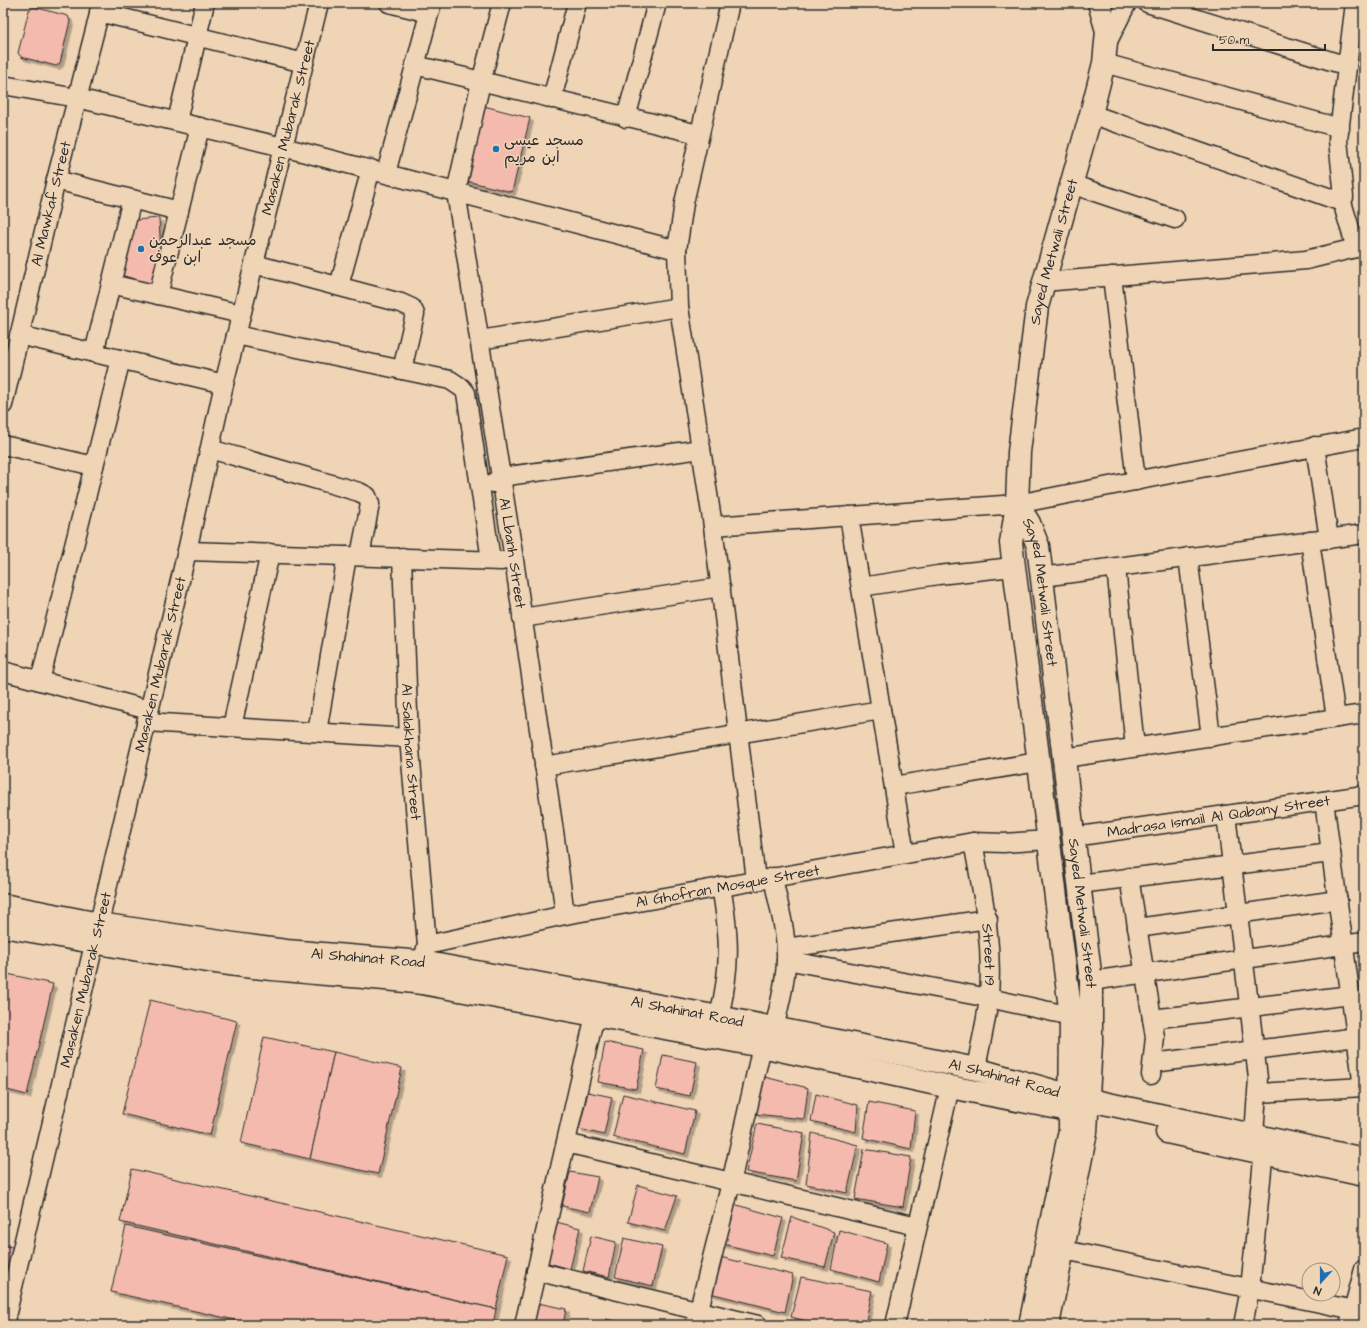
<svg xmlns="http://www.w3.org/2000/svg" width="1367" height="1328" viewBox="0 0 1367 1328" font-family="'Architects Daughter','Playpen Sans Arabic',sans-serif">
  <defs>
    <filter id="shadow"><feDropShadow dx="3.5" dy="3.5" stdDeviation="0" flood-color="#0004"/></filter>
  </defs>
  <rect width="100%" height="100%" fill="#efd5b6"/>
  <filter id="ink" filterUnits="userSpaceOnUse"><feTurbulence type="fractalNoise" baseFrequency=".025" numOctaves="2"/><feDisplacementMap in="SourceGraphic" scale="8" xChannelSelector="R" yChannelSelector="G"/><feConvolveMatrix kernelMatrix="1 2 1 2 8 2 1 2 1" color-interpolation-filters="sRGB"/></filter>
  <g filter="url(#ink)">
    <g fill="#f4baae" stroke="#2b2b2b" filter="url(#shadow)">
      <path d="M34,7l34,9 2,5 -10,42 -4,3 -35,-9 -3,-4 11,-43z"/>
      <path d="M480,105l50,13 -18,74 -50,-12z"/>
      <path d="M159,218l2,38 -8,29 -35,-11 5,-53z"/>
      <path d="M3,973l50,11 -26,111 -24,-6z"/>
      <path d="M150,1000l87,21 -27,114 -88,-21z"/>
      <path d="M264,1037l70,15 -24,107 -69,-16z"/>
      <path d="M605,1042l39,8 -8,39 -38,-7z"/>
      <path d="M334,1052l68,16 -24,106 -68,-15z"/>
      <path d="M663,1055l34,7 -7,34 -34,-7z"/>
      <path d="M761,1076l47,12 -4,31 -49,-5z"/>
      <path d="M588,1092l24,5 -8,38 -25,-6z"/>
      <path d="M623,1094l72,17 -10,43 -72,-17z"/>
      <path d="M816,1094l42,11 -2,27 -45,-11z"/>
      <path d="M869,1102l46,9 -4,38 -48,-11z"/>
      <path d="M757,1124l47,9 -8,48 -50,-9z"/>
      <path d="M812,1133l46,12 -11,48 -41,-9z"/>
      <path d="M864,1149l47,8 -8,50 -48,-8z"/>
      <path d="M132,1169l376,86 -12,54 -376,-87z"/>
      <path d="M570,1172l28,5 -8,35 -28,-6z"/>
      <path d="M638,1185l39,11 -12,35 -37,-9z"/>
      <path d="M733,1204l50,14 -10,38 -50,-12z"/>
      <path d="M792,1217l42,15 -9,35 -44,-9z"/>
      <path d="M556,1222l24,6 -10,41 -25,-7z"/>
      <path d="M126,1226l370,83 -3,16h-236l-146,-33z"/>
      <path d="M839,1230l48,13 -8,39 -48,-13z"/>
      <path d="M591,1236l25,6 -7,35 -26,-6z"/>
      <path d="M624,1238l38,9 -9,39 -38,-9z"/>
      <path d="M3,1245l13,3 -13,52z"/>
      <path d="M720,1257l73,18 -8,37 -75,-19z"/>
      <path d="M801,1277l71,14 -7,34h-43l-31,-8z"/>
      <path d="M538,1303l28,6 -3,16h-30z"/>
      <path d="M606,1319l27,6h-29z"/>
    </g>
    <g fill="none" stroke-linecap="round" stroke-linejoin="round">
      <defs>
        <g id="street">
          <path d="M389,3l40,10"/>
          <path id="s1" d="M502,3l-21,79 -25,110 57,361 42,285 10,77"/>
          <path d="M730,3l-46,200 -7,47 2,57 34,219 43,354"/>
          <path d="M1147,3l200,63"/>
          <path d="M1355,3l-17,137 6,57 -2,5 14,46"/>
          <path d="M99,12l205,51"/>
          <path d="M1107,43l20,-40"/>
          <path d="M1104,63l236,65"/>
          <path d="M415,65l283,69"/>
          <path d="M3,85l74,13 206,49 394,103"/>
          <path d="M552,99l25,-96"/>
          <path d="M1091,114l251,88"/>
          <path d="M626,118l31,-115"/>
          <path d="M177,121l28,-118"/>
          <path d="M386,173l46,-170"/>
          <path d="M56,180l123,31"/>
          <path d="M1071,184l104,35"/>
          <path d="M254,264l147,39 11,5 3,6 -13,56"/>
          <path d="M1112,276l24,205"/>
          <path d="M1043,282l263,-22 58,-14"/>
          <path d="M111,284l130,30"/>
          <path d="M339,286l32,-117"/>
          <path d="M158,295l42,-168"/>
          <path d="M19,335l205,49"/>
          <path d="M236,335l214,45 12,8 4,5 25,167"/>
          <path d="M480,340l199,-33"/>
          <path d="M94,353l38,-154"/>
          <path id="s2" d="M3,405l53,-225 46,-177"/>
          <path d="M3,445l91,21"/>
          <path d="M1315,446l14,93"/>
          <path d="M210,449l149,43 8,4 3,8 -10,52"/>
          <path d="M493,483l8,-6 200,-28"/>
          <path d="M849,516l56,338"/>
          <path d="M713,526l304,-22 184,-36 163,-30"/>
          <path d="M1310,541l26,177"/>
          <path d="M187,551l315,10"/>
          <path id="s3" d="M402,557l7,181 18,207"/>
          <path d="M1188,557l23,180"/>
          <path d="M1116,568l19,179"/>
          <path d="M1042,577l322,-43"/>
          <path d="M861,587l77,-12 75,-8"/>
          <path d="M522,618l199,-31"/>
          <path d="M3,671l146,39"/>
          <path d="M40,681l81,-322"/>
          <path d="M146,722l263,16"/>
          <path d="M232,727l38,-174"/>
          <path d="M317,732l30,-176"/>
          <path d="M1064,758l300,-44"/>
          <path d="M544,766l337,-56"/>
          <path d="M894,786l144,-24"/>
          <path d="M1324,801l39,286"/>
          <path d="M1226,815l32,263 -4,57"/>
          <path id="s4" d="M1073,837l291,-42"/>
          <path id="s5" d="M973,842c10,54 20,99 16,154 -2,24 -9,49 -13,73"/>
          <path d="M773,877c5,27 14,55 13,82 0,23 -7,47 -12,70"/>
          <path d="M1129,877l26,160 -4,38"/>
          <path d="M1079,884l252,-31"/>
          <path d="M1137,928l201,-28"/>
          <path d="M786,948l202,-29"/>
          <path d="M786,960l203,38 82,18"/>
          <path id="s6" d="M422,962l5,-17 138,-30 408,-73 30,1 45,-3"/>
          <path d="M1091,981l273,-39"/>
          <path d="M719,1017c12,-51 11,-79 2,-131"/>
          <path d="M1152,1019l199,-24"/>
          <path d="M1153,1063l204,-26"/>
          <path d="M1258,1093l106,-6"/>
          <path d="M566,1143l351,83"/>
          <path d="M1064,1250l300,62"/>
          <path d="M536,1271l222,54"/>
          <path id="s7" d="M4,1325l183,-774 37,-167 95,-381"/>
          <path d="M524,1325l71,-310"/>
          <path d="M695,1325l36,-142 31,-137"/>
          <path d="M895,1325l55,-238"/>
          <path d="M1243,1325l7,-36 15,-149"/>
          <path d="M1349,1325l15,-56"/>
        </g>
        <g id="secondary">
          <path id="s8" d="M1017,504l12,19 9,23 53,435v62l-5,89 -38,193"/>
          <path id="s9" d="M3,905l96,19 142,21 45,6 136,11 297,55 257,52 95,27 293,63"/>
          <path d="M3,926c76,13 151,28 227,38 64,9 128,11 192,19l340,63 188,41 129,25"/>
          <path d="M1167,1132l197,43"/>
          <path id="s10" d="M1030,1325l40,-195 1,-114 -60,-473 6,-39 2,-52 18,-145 54,-193 13,-51 3,-32 -8,-28"/>
        </g>
      </defs>
      <use href="#street" stroke="#2b2b2b" stroke-width="21"/>
      <use href="#secondary" stroke="#2b2b2b" stroke-width="25"/>
      <use href="#street" stroke="#efd5b6" stroke-width="18"/>
      <use href="#secondary" stroke="#efd5b6" stroke-width="22"/>
    </g>
  </g>
  <g fill="#1f6fb2" stroke="#efd5b6" stroke-width="1.5">
    <circle cx="496" cy="149" r="4"/>
    <circle cx="141" cy="249" r="4"/>
  </g>
  <g text-anchor="middle" stroke-width="3" stroke-linejoin="round" paint-order="stroke">
    <g font-size="15" fill="#2b2b2b" stroke="#efd5b6">
      <text dy="5" stroke="none"><textPath href="#s7" startOffset="1231">Masaken Mubarak Street</textPath></text>
      <text dy="5" stroke="none"><textPath href="#s2" startOffset="207">Al Mawkaf Street</textPath></text>
      <text dy="5" stroke="none"><textPath href="#s10" startOffset="1085">Sayed Metwali Street</textPath></text>
      <text dy="5" stroke="none"><textPath href="#s1" startOffset="560">Al Lbanh Street</textPath></text>
      <text dy="5" stroke="none"><textPath href="#s8" startOffset="93">Sayed Metwali Street</textPath></text>
      <text dy="5" stroke="none"><textPath href="#s7" startOffset="679">Masaken Mubarak Street</textPath></text>
      <text dy="5" stroke="none"><textPath href="#s3" startOffset="195">Al Salakhana Street</textPath></text>
      <text dy="5" stroke="none"><textPath href="#s4" startOffset="147">Madrasa Ismail Al Qabany Street</textPath></text>
      <text dy="5" stroke="none"><textPath href="#s6" startOffset="324">Al Ghofran Mosque Street</textPath></text>
      <text dy="5" stroke="none"><textPath href="#s8" startOffset="417">Sayed Metwali Street</textPath></text>
      <text dy="5" stroke="none"><textPath href="#s5" startOffset="114">Street 19</textPath></text>
      <text dy="5" stroke="none"><textPath href="#s9" startOffset="369">Al Shahinat Road</textPath></text>
      <text dy="5" stroke="none"><textPath href="#s7" startOffset="355">Masaken Mubarak Street</textPath></text>
      <text dy="5" stroke="none"><textPath href="#s9" startOffset="693">Al Shahinat Road</textPath></text>
      <text dy="5" stroke="none"><textPath href="#s9" startOffset="1017">Al Shahinat Road</textPath></text>
    </g>
    <g font-size="15" fill="#2b2b2b" stroke="#efd5b6" text-anchor="start">
      <text x="504" y="145">مسجد عيسى<tspan x="504" dy="17">ابن مريم</tspan></text>
      <text x="149" y="245">مسجد عبدالرحمن<tspan x="149" dy="17">ابن عوف</tspan></text>
    </g>
  </g>
  <rect width="1367" height="1328" fill="none" stroke="#efd5b6" stroke-width="16"/>
  <rect x="8" y="8" width="1351" height="1312" fill="none" stroke="#2b2b2b" stroke-width="1.5" filter="url(#ink)"/>
  <g transform="translate(1321 1282) rotate(201)"><circle r="19" fill="#efd5b6" stroke="#a1917e"/>
  <path d="M0-3L7 15L0 10L-7 15Z" fill="#1f6fb2"/>
  <text y="-6" font-size="11" font-weight="bold" text-anchor="middle" fill="#2b2b2b">N</text>
  </g>
  <path d="M1213 44v6h112v-6" fill="none" stroke="#2b2b2b" stroke-width="2"/>
  <text x="1219" y="44" font-size="12" fill="#2b2b2b" stroke="#efd5b6" stroke-width="3" paint-order="stroke">50 m</text>
</svg>
